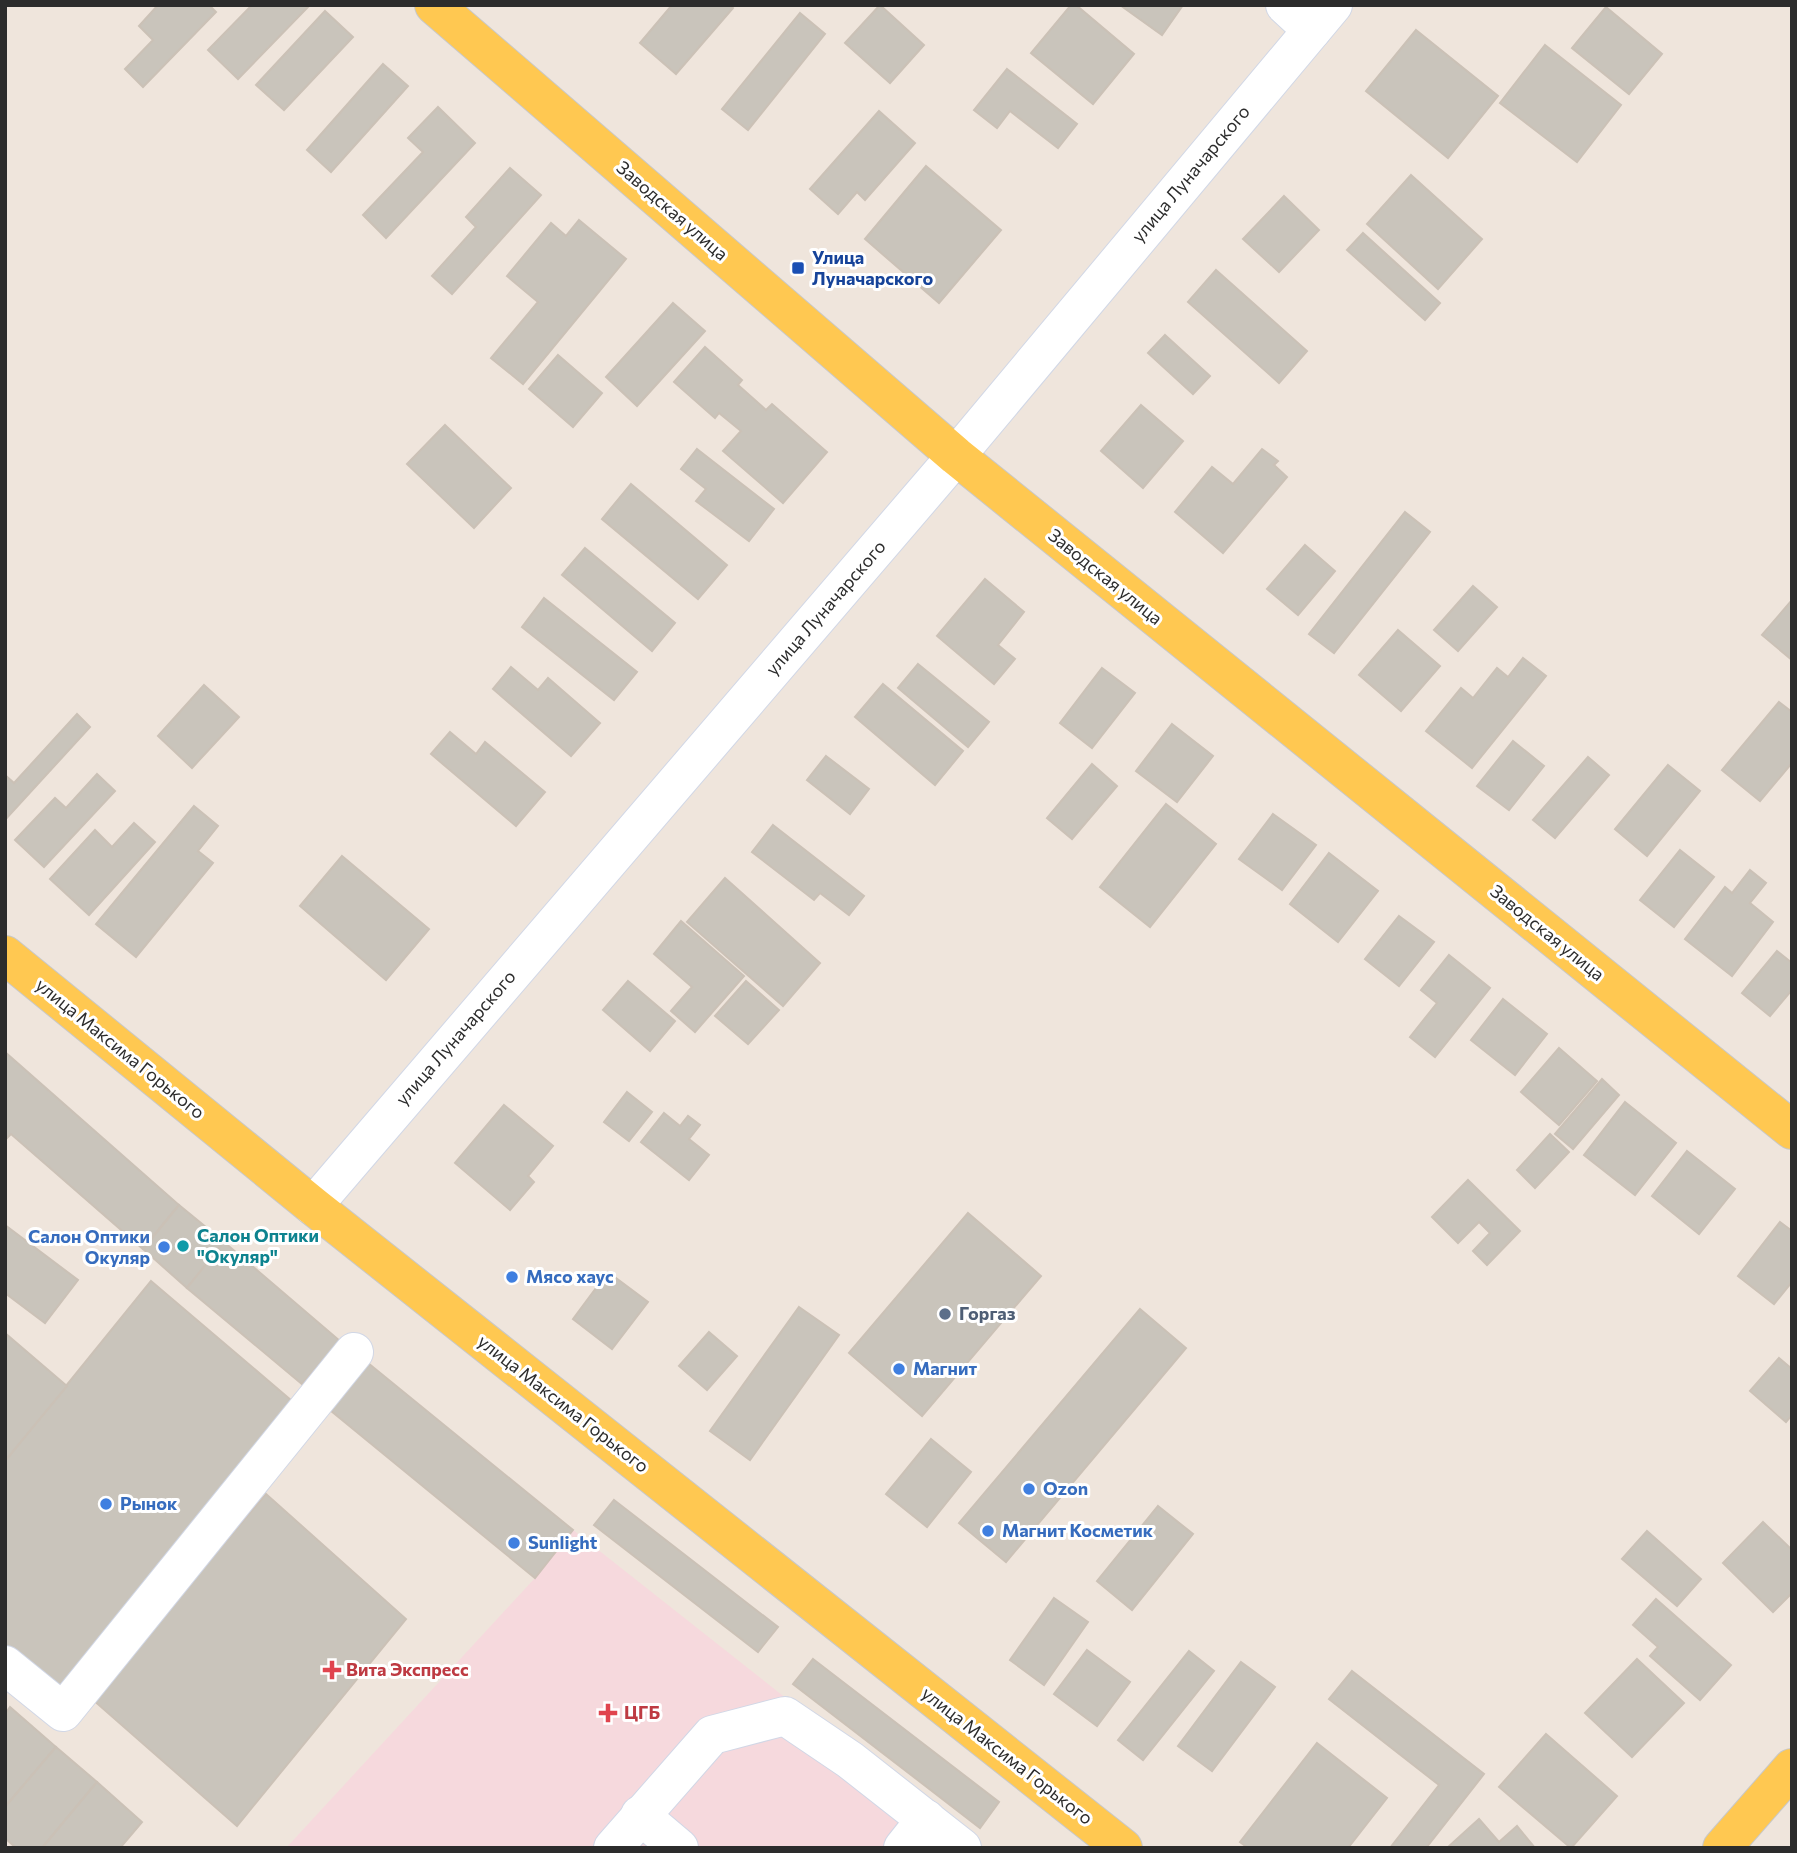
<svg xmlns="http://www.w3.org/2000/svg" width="1797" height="1853" viewBox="0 0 1797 1853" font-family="Commissioner,sans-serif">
  <rect width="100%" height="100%" fill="#efe5dc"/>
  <path fill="#f6d9dd" d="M573,1530l403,318h-690l249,-270z"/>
  <g fill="#c9c4bb" stroke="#cbc1b6" stroke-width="2">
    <path d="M158,5h51l7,7 -73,75 -18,-18 28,-29 -14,-14z"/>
    <path d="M252,5l57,1 -71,73 -30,-29z"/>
    <path d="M672,5h58l3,3 -57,66 -36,-31z"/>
    <path d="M880,5l44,40 -34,38 -45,-40z"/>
    <path d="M1071,5h5l58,49 -41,50 -62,-51z"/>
    <path d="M1120,5h63l-21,30z"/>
    <path d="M1606,7l56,47 -33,40 -57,-46z"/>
    <path d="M325,11l28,26 -69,73 -28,-25z"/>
    <path d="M800,13l25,21 -77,96 -26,-21z"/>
    <path d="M1416,30l82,66 -50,62 -82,-67z"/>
    <path d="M1545,45l76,60 -44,57 -77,-59z"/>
    <path d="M383,64l25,22 -77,86 -24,-22z"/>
    <path d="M1007,69l70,55 -19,24 -48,-37 -13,17 -23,-18z"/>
    <path d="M438,107l37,36 -89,95 -23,-23 60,-63 -15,-14z"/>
    <path d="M879,111l36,32 -50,57 -8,-8 -19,22 -28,-25z"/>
    <path d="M926,166l75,64 -62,73 -74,-64z"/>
    <path d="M510,168l31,27 -89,99 -20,-18 44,-49 -10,-10z"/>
    <path d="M1411,175l71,64 -44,50 -71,-65z"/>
    <path d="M1284,196l35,34 -40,42 -36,-33z"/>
    <path d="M579,220l47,39 -103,125 -32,-26 47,-56 -31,-26 44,-53 15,13z"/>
    <path d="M1363,233l77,70 -15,17 -78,-70z"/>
    <path d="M1216,270l91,81 -28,32 -91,-81z"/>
    <path d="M673,303l32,28 -68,75 -31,-29z"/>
    <path d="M1165,335l45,41 -17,18 -45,-41z"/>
    <path d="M705,347l37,33 -4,5 28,25 6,-6 55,48 -44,51 -60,-52 18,-20 -22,-18 -4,5 -41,-36z"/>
    <path d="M558,355l44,38 -29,34 -44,-38z"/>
    <path d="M1141,405l42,36 -40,47 -42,-37z"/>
    <path d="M445,425l66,63 -37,40 -67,-64z"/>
    <path d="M697,449l77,60 -25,32 -53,-40 10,-12 -25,-20z"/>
    <path d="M1262,449l16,12 -4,4 13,12 -64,76 -48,-41 37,-45 21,17z"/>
    <path d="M631,484l96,81 -29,34 -96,-80z"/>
    <path d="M1405,512l25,20 -96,121 -25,-19z"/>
    <path d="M1305,545l30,26 -37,44 -31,-26z"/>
    <path d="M585,548l90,75 -23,28 -90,-76z"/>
    <path d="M985,579l39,33 -26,33 17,14 -21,25 -57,-48z"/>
    <path d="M1473,586l24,21 -39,44 -24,-21z"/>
    <path d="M544,598l93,74 -23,28 -92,-73z"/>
    <path d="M1792,600v60l-30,-25z"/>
    <path d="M1398,630l42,36 -39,45 -42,-36z"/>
    <path d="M1523,658l23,18 -74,92 -46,-37 35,-43 12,10 24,-30 11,9z"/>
    <path d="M918,664l71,58 -21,25 -70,-59z"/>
    <path d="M511,667l27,23 10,-12 52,45 -29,33 -78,-67z"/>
    <path d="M1102,668l33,25 -43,55 -32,-25z"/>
    <path d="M883,684l80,67 -28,34 -80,-68z"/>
    <path d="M204,685l35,32 -47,51 -34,-32z"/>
    <path d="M1779,702l13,10v51l-32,38 -38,-31z"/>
    <path d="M77,714l13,13 -85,93v-45l9,8z"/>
    <path d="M1172,724l41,32 -36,46 -41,-31z"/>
    <path d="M450,732l26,22 9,-12 60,50 -29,34 -85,-72z"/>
    <path d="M1513,741l31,25 -35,44 -32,-24z"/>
    <path d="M826,756l43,33 -19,25 -43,-34z"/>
    <path d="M1588,757l21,18 -54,63 -22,-18z"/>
    <path d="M1092,764l25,22 -45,53 -25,-21z"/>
    <path d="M1668,765l32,26 -53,65 -32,-27z"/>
    <path d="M97,774l18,17 -71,76 -29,-27 40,-42 11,10z"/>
    <path d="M1166,804l50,40 -66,83 -50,-40z"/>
    <path d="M194,806l24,20 -20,25 15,12 -77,94 -40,-33z"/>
    <path d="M1273,814l43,31 -34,45 -43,-31z"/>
    <path d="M134,823l21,19 -66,73 -39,-36 45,-49 17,17z"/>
    <path d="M773,825l91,71 -15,19 -29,-22 -6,7 -62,-48z"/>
    <path d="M1680,850l34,27 -40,50 -34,-27z"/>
    <path d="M1329,853l49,38 -40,51 -48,-38z"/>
    <path d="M342,856l87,73 -43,51 -86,-74z"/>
    <path d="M1750,870l16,13 -16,20 23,19 -41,54 -47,-37 40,-52 7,6z"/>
    <path d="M725,878l95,85 -37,43 -96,-84z"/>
    <path d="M1399,916l35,26 -35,44 -34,-27z"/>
    <path d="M681,921l63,55 -49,56 -24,-21 21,-24 -38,-33z"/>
    <path d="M1777,951l15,12v27l-22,26 -28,-23z"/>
    <path d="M1449,955l41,33 -55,69 -25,-20 27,-34 -16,-13z"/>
    <path d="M628,981l47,40 -25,30 -47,-41z"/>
    <path d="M746,981l33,29 -31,34 -33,-28z"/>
    <path d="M1503,999l44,35 -32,41 -44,-35z"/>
    <path d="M1559,1048l38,33 -38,44 -38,-33z"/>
    <path d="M5,1052l174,153 -36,44 -132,-115 -6,6z"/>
    <path d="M1602,1079l17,16 -46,54 -18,-15z"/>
    <path d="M627,1092l25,20 -23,29 -25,-19z"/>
    <path d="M1625,1102l51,41 -41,52 -51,-40z"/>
    <path d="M504,1105l49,41 -25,30 6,6 -24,28 -55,-47z"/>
    <path d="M664,1113l16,13 8,-10 12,9 -11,14 20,16 -20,25 -48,-38z"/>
    <path d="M1550,1134l19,18 -34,36 -18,-18z"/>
    <path d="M1687,1151l48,38 -36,45 -47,-38z"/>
    <path d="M1468,1180l52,51 -33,34 -14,-14 17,-18 -11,-11 -21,21 -26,-26z"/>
    <path d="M179,1205l45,37 -37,46 -44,-39z"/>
    <path d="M968,1213l73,63 -119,140 -73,-63z"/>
    <path d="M1780,1222l12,9v51l-18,22 -36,-28z"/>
    <path d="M5,1225l73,55 -33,43 -40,-30z"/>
    <path d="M224,1242l116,99 -38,43 -115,-96z"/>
    <path d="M608,1272l40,30 -36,47 -39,-30z"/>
    <path d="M151,1281l147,125 -238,285 -55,-47v-183z"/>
    <path d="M799,1307l40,28 -89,125 -40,-29z"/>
    <path d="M1140,1309l46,39 -180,214 -47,-39z"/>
    <path d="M709,1332l28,24 -30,34 -28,-24z"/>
    <path d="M5,1333l62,53 -62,75z"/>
    <path d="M1779,1358l13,11v46l-6,7 -36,-31z"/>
    <path d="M368,1363l205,167 -38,48 -205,-168z"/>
    <path d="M931,1439l40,33 -44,55 -41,-33z"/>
    <path d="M266,1494l140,125 -169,207 -145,-127z"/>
    <path d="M614,1500l164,127 -20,25 -164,-127z"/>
    <path d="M1158,1506l35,28 -61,76 -35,-29z"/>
    <path d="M1763,1522l29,28v43l-19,19 -50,-49z"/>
    <path d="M1647,1531l54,48 -24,27 -55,-47z"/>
    <path d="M1054,1598l34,24 -44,63 -34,-25z"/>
    <path d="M1656,1599l75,66 -31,35 -50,-44 8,-9 -25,-22z"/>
    <path d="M1087,1650l43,32 -33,44 -43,-32z"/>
    <path d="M1189,1651l25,20 -71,89 -25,-20z"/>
    <path d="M813,1659l186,143 -19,26 -187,-144z"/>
    <path d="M1637,1659l47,44 -52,54 -47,-44z"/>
    <path d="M1241,1662l34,25 -63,84 -34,-25z"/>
    <path d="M1352,1671l132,103 -58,74h-36l49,-63 -110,-86z"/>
    <path d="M10,1707l46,40 -51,60v-93z"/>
    <path d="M1546,1734l71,62 -46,52 -72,-61z"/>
    <path d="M1317,1743l70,55 -39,50h-100l-8,-6z"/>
    <path d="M56,1747l41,35 -55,66h-26l-11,-10v-31z"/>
    <path d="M97,1782l45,40 -22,26h-78z"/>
    <path d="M1479,1819l20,23 18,-16 18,22h-88z"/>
  </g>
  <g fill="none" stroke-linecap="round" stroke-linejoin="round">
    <defs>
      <g id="minor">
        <path d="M1285,5l27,25"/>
        <path d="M313,1206l643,-750 377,-451"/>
        <path d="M5,1665l58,47 291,-360"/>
        <path d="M640,1815l39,33"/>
        <path d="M613,1848l99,-113 73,-19 65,44 112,88"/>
        <path d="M903,1848l23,-29"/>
      </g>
      <g id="major">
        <path d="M434,5l522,451 836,674"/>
        <path d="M5,955l308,251 810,642"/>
        <path d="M1722,1848l70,-80"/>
      </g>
    </defs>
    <use href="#minor" stroke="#d1d7e6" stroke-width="40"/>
    <use href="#major" stroke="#c8c8c8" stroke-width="40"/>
    <use href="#minor" stroke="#fff" stroke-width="38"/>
    <use href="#major" stroke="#ffc851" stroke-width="38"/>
  </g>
  <rect fill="#1a4fb4" stroke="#fff" stroke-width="2.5" x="791" y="261" width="14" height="14" rx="3.5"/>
  <circle fill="#0f9aa8" stroke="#fff" stroke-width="2.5" cx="183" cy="1246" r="7"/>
  <g fill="#3f7fe0" stroke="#fff" stroke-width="2.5">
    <circle cx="164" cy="1247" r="7"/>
    <circle cx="512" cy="1277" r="7"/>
    <circle cx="899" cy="1369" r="7"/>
    <circle cx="1029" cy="1489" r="7"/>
    <circle cx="106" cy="1504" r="7"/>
    <circle cx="988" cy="1531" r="7"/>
    <circle cx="514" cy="1543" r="7"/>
  </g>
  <circle fill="#5c6f8a" stroke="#fff" stroke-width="2.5" cx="945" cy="1314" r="7"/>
  <g fill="#e0444e" stroke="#fff" stroke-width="2.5">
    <path d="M328.5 1659.5h7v7h7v7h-7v7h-7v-7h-7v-7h7z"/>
    <path d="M604.5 1702.5h7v7h7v7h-7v7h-7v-7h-7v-7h7z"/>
  </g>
  <g text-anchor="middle" stroke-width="6" stroke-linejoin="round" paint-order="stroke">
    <g font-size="18" fill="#2c2c2c" stroke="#fff">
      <text transform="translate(1191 174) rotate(-50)" y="6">улица Луначарского</text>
      <text transform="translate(672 211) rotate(41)" y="6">Заводская улица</text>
      <text transform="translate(1105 577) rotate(39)" y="6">Заводская улица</text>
      <text transform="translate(826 608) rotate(-49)" y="6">улица Луначарского</text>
      <text transform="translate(1547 933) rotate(39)" y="6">Заводская улица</text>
      <text transform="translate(456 1038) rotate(-49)" y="6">улица Луначарского</text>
      <text transform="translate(120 1049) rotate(39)" y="6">улица Максима Горького</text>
      <text transform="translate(563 1404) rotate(38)" y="6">улица Максима Горького</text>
      <text transform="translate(1007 1756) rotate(38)" y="6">улица Максима Горького</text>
    </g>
    <g font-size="18" font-weight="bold" fill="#164399" stroke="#fff" text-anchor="start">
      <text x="812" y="264">Улица<tspan x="812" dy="21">Луначарского</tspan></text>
    </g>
    <g font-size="18" font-weight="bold" fill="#0d838f" stroke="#fff" text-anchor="start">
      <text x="197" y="1242">Салон Оптики<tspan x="197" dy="21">"Окуляр"</tspan></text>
    </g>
    <g font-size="18" font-weight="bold" fill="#366cbe" stroke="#fff" text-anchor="start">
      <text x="150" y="1243" text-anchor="end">Салон Оптики<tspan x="150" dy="21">Окуляр</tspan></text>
      <text x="526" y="1283">Мясо хаус</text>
      <text x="913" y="1375">Магнит</text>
      <text x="1043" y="1495">Ozon</text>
      <text x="120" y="1510">Рынок</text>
      <text x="1002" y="1537">Магнит Косметик</text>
      <text x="528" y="1549">Sunlight</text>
    </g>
    <g font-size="18" font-weight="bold" fill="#4e5e75" stroke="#fff" text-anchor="start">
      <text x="959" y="1320">Горгаз</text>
    </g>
    <g font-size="18" font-weight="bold" fill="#be3a42" stroke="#fff" text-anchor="start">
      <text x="346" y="1676">Вита Экспресс</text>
      <text x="624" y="1719">ЦГБ</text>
    </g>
  </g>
  <rect width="1797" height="1853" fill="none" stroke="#2c2c2c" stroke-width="14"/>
</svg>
